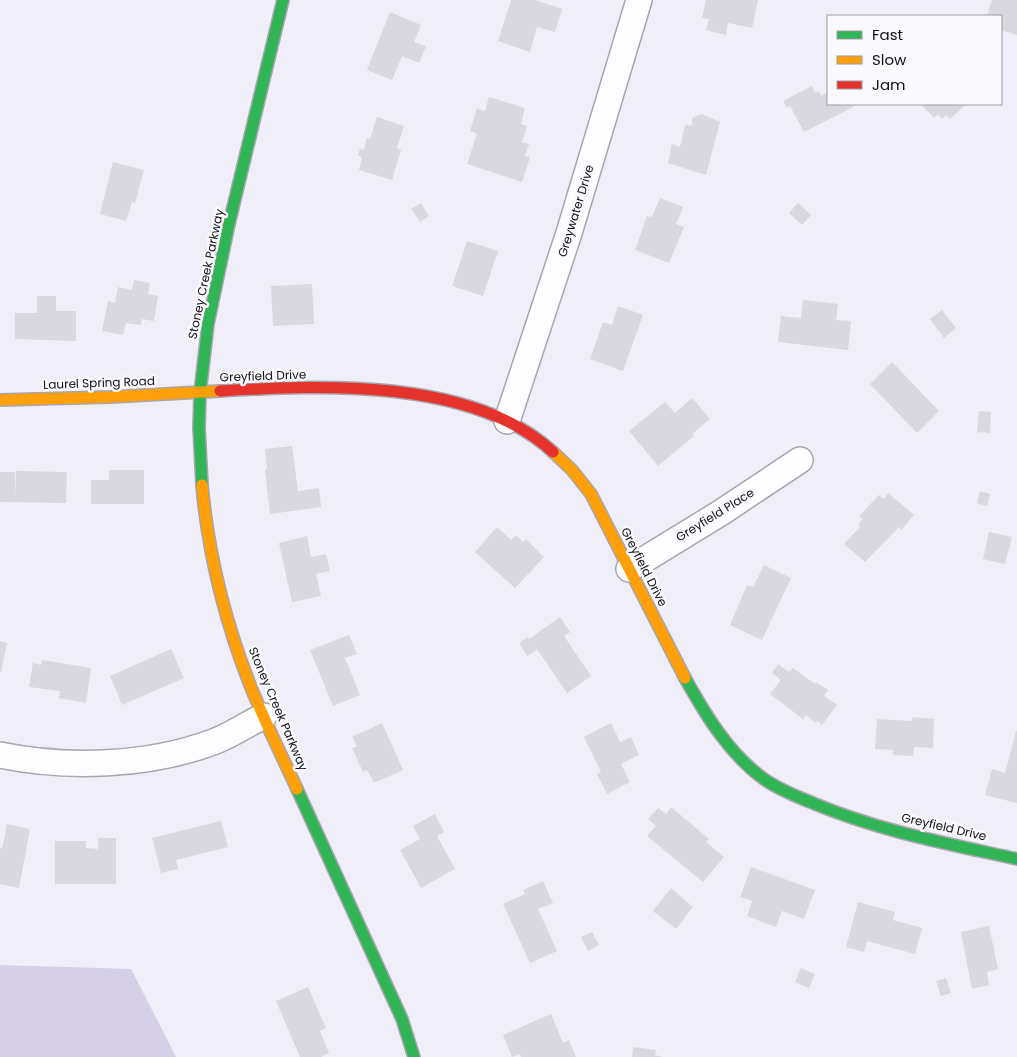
<svg xmlns="http://www.w3.org/2000/svg" width="1017" height="1057" viewBox="0 0 1017 1057" font-family="Poppins,sans-serif">
  <rect width="100%" height="100%" fill="#f0eef8"/>
  <path fill="#d5d0e5" d="M0,965l131,4 45,88h-176z"/>
  <g fill="#d9d7df">
    <path d="M511,0h24l27,9 -7,23 -18,-5 -7,25 -32,-11z"/>
    <path d="M706,0h52l-6,28 -24,-5 -2,12 -20,-5 3,-11 -7,-1z"/>
    <path d="M992,0h25v35l-16,-5v-14h-14z"/>
    <path d="M390,12l31,13 -7,17 12,4 -7,17 -17,-7 -10,24 -25,-10z"/>
    <path d="M812,86l3,7 4,-2 2,5 7,-4v12h24l1,3 -49,25 -14,-26 -3,2 -4,-7z"/>
    <path d="M489,97l36,11 -4,16 6,2 -5,16 7,2 -4,12 5,1 -8,25 -55,-18 10,-30 -7,-3 7,-23 8,3z"/>
    <path d="M921,104h45l-16,15 -4,-4 -4,4 -4,-5 -4,4z"/>
    <path d="M702,114l18,8 -14,53 -38,-12 4,-19 8,3 5,-22 7,1v-8z"/>
    <path d="M377,117l27,9 -7,22 4,2 -9,30 -33,-10 3,-12 -4,-3 2,-6 4,1 3,-12 3,1z"/>
    <path d="M113,162l31,8 -9,33 -3,-1 -6,19 -26,-7z"/>
    <path d="M660,198l23,9 -7,17 8,3 -15,36 -34,-13 12,-34 5,1z"/>
    <path d="M421,203l8,13 -9,6 -9,-13z"/>
    <path d="M798,203l13,12 -9,10 -13,-12z"/>
    <path d="M467,241l31,10 -15,45 -31,-10z"/>
    <path d="M134,280l16,3 -2,11 10,2 -4,25 -12,-2 -1,6 -15,-2 -3,12 -21,-4 6,-30 7,2 3,-16 14,3z"/>
    <path d="M312,284l2,40 -41,2 -2,-40z"/>
    <path d="M37,296h19v15h20v30l-61,-2v-26h22z"/>
    <path d="M803,300l35,4 -2,16 15,1 -3,29 -70,-8 3,-26 20,2z"/>
    <path d="M618,306l25,9 -20,56 -33,-12 13,-37 9,3z"/>
    <path d="M942,310l14,18 -12,10 -14,-19z"/>
    <path d="M892,362l47,49 -22,22 -47,-49z"/>
    <path d="M692,398l18,21 -18,15 2,2 -36,30 -29,-35 36,-29 10,11z"/>
    <path d="M979,411l12,1 -1,21 -13,-1z"/>
    <path d="M292,446l6,45 21,-3 2,19 -51,7 -5,-44 2,-1 -2,-20z"/>
    <path d="M109,470h35v34h-53v-24h18z"/>
    <path d="M16,471l51,1 -1,31 -66,-1v-30h15v27z"/>
    <path d="M980,491l10,3 -3,12 -10,-3z"/>
    <path d="M888,493l26,22 -13,15 -2,-3 -34,35 -21,-18 16,-17 -2,-2 4,-6 -3,-3 20,-21 5,4z"/>
    <path d="M497,527l14,13 5,-5 7,7 3,-3 18,18 -29,31 -40,-36z"/>
    <path d="M989,532l23,5 -7,27 -22,-5z"/>
    <path d="M307,536l4,21 15,-3 4,17 -14,3 5,22 -29,6 -13,-59z"/>
    <path d="M764,565l27,13 -29,62 -32,-15 17,-40 6,2z"/>
    <path d="M560,617l10,15 -6,4 27,40 -24,17 -34,-50 4,7 -10,6 -8,-13 9,-6 1,2z"/>
    <path d="M349,635l8,19 -12,4 15,37 -27,11 -23,-56z"/>
    <path d="M0,641l7,2 -6,29h-1z"/>
    <path d="M171,649l13,29 -62,27 -12,-29z"/>
    <path d="M42,660l49,8 -5,35 -27,-5 1,-7 -31,-4 4,-24 8,2z"/>
    <path d="M778,664l11,8 4,-4 22,16 1,-2 12,8 -4,6 13,9 -15,20 -5,-4 -1,2 -10,-8 -3,4 -33,-25 11,-14 -9,-7z"/>
    <path d="M912,717l22,2 -1,29 -19,-1 -1,9 -20,-1v-5l-18,-1 2,-30 35,2z"/>
    <path d="M382,723l21,47 -29,13 -7,-13 -4,2 -11,-24 5,-2 -5,-9z"/>
    <path d="M611,723l9,19 11,-5 8,18 -18,9 9,18 -23,12 -10,-20 4,-2 -17,-35z"/>
    <path d="M1016,731h1v72l-32,-8 7,-26 13,4z"/>
    <path d="M671,807l38,32 -3,3 18,15 -21,25 -56,-46 9,-10 -8,-7 10,-11 8,6z"/>
    <path d="M435,814l9,18 -7,4 18,33 -34,19 -21,-38 20,-11 -7,-13z"/>
    <path d="M221,821l7,26 -52,13 2,9 -17,4 -9,-35z"/>
    <path d="M7,824l23,5 -11,59 -19,-4v-36l2,1z"/>
    <path d="M98,838h18v46h-61v-43h31v7l12,1z"/>
    <path d="M751,867l64,23 -11,29 -22,-8 -6,16 -29,-11 5,-15 -12,-4z"/>
    <path d="M543,881l10,22 -15,6 19,42 -27,12 -27,-59 22,-10 -2,-4z"/>
    <path d="M671,888l22,19 -17,22 -23,-18z"/>
    <path d="M858,902l37,10 -2,8 29,8 -7,26 -48,-13 -3,11 -18,-5z"/>
    <path d="M989,926l9,43 -11,3 2,13 -17,4 -11,-57z"/>
    <path d="M592,932l7,13 -11,6 -7,-14z"/>
    <path d="M801,968l14,6 -6,14 -14,-6z"/>
    <path d="M946,978l5,15 -10,3 -5,-15z"/>
    <path d="M308,987l18,41 -6,3 9,22 -8,4h-21l-24,-56z"/>
    <path d="M551,1014l12,29 6,-3 7,17h-55l-1,-3 -8,3 -9,-22z"/>
    <path d="M633,1047l23,3 -1,5 8,2h-31z"/>
  </g>
  <g fill="none" stroke-linecap="round" stroke-linejoin="round">
    <defs>
      <g id="street">
        <path d="M507,421l62,-188 70,-233"/>
        <path d="M629,569l93,-57 78,-52"/>
        <path d="M0,755c67,14 149,11 213,-13 17,-6 34,-18 51,-26"/>
      </g>
      <g id="fast">
        <path d="M202,485l-3,-57 1,-35 8,-69 21,-100 54,-224"/>
        <path d="M685,678c20,36 44,76 79,101 15,11 34,18 51,25 65,27 134,40 202,55"/>
        <path d="M297,789l105,230 12,38"/>
      </g>
      <g id="slow">
        <path d="M0,400l110,-3 110,-6"/>
        <path d="M553,452l19,18 19,24 94,184"/>
        <path d="M202,485c6,67 23,136 48,200 14,35 31,69 47,104"/>
      </g>
      <path id="jam" d="M220,391c102,-6 253,-13 333,61"/>
    </defs>
    <use href="#street" stroke="#a7a5ad" stroke-width="28"/>
    <use href="#fast" stroke="#a7a5ad" stroke-width="14"/>
    <use href="#slow" stroke="#a7a5ad" stroke-width="14"/>
    <use href="#jam" stroke="#a7a5ad" stroke-width="14"/>
    <use href="#street" stroke="#fdfcfe" stroke-width="25"/>
    <use href="#fast" stroke="#30b455" stroke-width="11"/>
    <use href="#slow" stroke="#ff9f0a" stroke-width="11"/>
    <use href="#jam" stroke="#e5322d" stroke-width="11"/>
  </g>
  <g text-anchor="middle" stroke-width="5" stroke-linejoin="round" paint-order="stroke">
    <g font-size="12" fill="#111016" stroke="#faf9fd">
      <text transform="translate(576 211) rotate(-73)" y="4">Greywater Drive</text>
      <text transform="translate(206 274) rotate(-78)" y="4">Stoney Creek Parkway</text>
      <text transform="translate(263 376) rotate(-2)" y="4">Greyfield Drive</text>
      <text transform="translate(99 383) rotate(-2)" y="4">Laurel Spring Road</text>
      <text transform="translate(715 515) rotate(-32)" y="4">Greyfield Place</text>
      <text transform="translate(644 567) rotate(63)" y="4">Greyfield Drive</text>
      <text transform="translate(278 709) rotate(67)" y="4">Stoney Creek Parkway</text>
      <text transform="translate(944 827) rotate(13)" y="4">Greyfield Drive</text>
    </g>
  </g>
  <rect x="827" y="15" width="175" height="90" fill="#faf9fd" stroke="#9d9ca1"/>
  <rect x="837" y="31" width="25" height="8" fill="#30b455" stroke="#9d9ca1"/>
  <text x="872" y="40" font-size="15" fill="#111016">Fast</text>
  <rect x="837" y="56" width="25" height="8" fill="#ff9f0a" stroke="#9d9ca1"/>
  <text x="872" y="65" font-size="15" fill="#111016">Slow</text>
  <rect x="837" y="81" width="25" height="8" fill="#e5322d" stroke="#9d9ca1"/>
  <text x="872" y="90" font-size="15" fill="#111016">Jam</text>
</svg>
